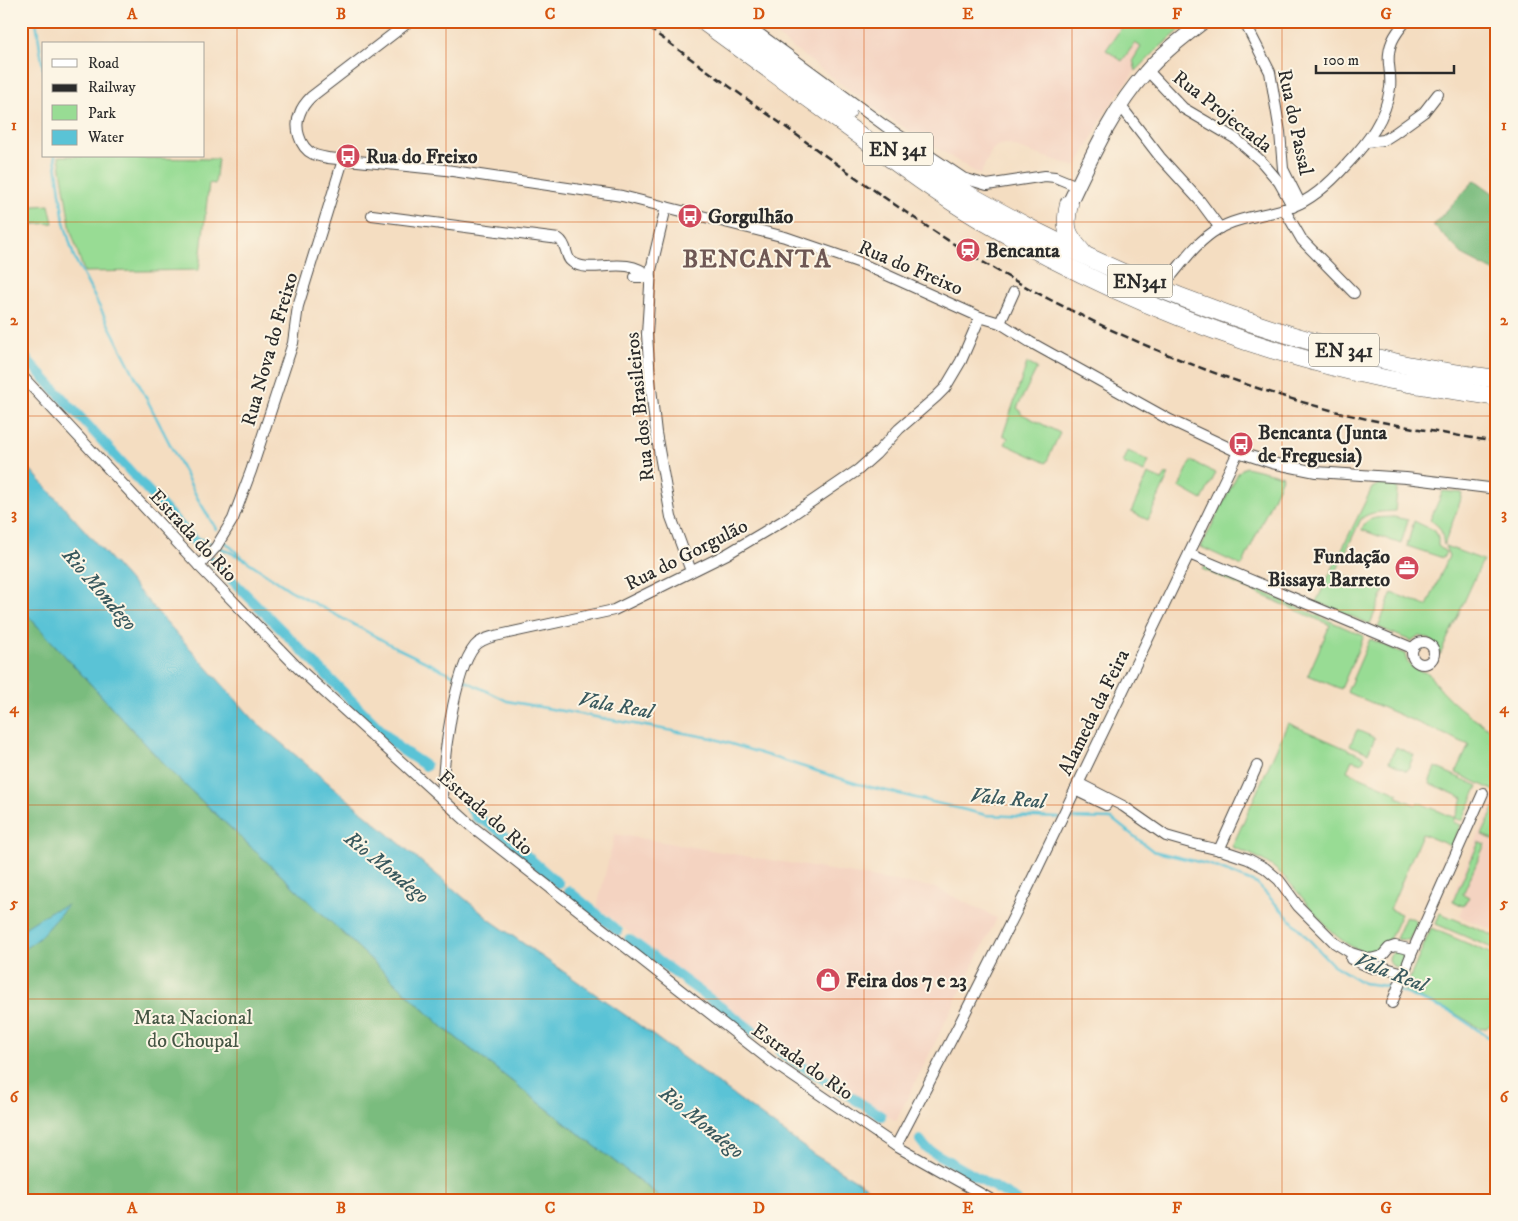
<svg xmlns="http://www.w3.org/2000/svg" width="1518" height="1221" viewBox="0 0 1518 1221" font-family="'IM FELL DW Pica',serif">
  <rect width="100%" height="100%" fill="#fcf5e5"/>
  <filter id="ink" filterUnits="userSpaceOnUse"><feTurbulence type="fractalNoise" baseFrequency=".02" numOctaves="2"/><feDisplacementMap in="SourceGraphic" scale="10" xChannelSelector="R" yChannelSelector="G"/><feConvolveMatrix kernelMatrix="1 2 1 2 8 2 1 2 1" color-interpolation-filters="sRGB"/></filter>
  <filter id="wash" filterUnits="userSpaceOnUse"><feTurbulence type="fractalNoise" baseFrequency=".0096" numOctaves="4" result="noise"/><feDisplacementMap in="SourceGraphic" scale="20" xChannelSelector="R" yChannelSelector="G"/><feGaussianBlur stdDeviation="1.12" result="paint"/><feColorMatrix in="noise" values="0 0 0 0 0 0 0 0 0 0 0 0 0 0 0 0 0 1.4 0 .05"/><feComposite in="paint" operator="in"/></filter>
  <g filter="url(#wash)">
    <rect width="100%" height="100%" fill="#f4ddc1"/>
    <g fill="#f4d3c1">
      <path d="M756,21h435l-32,25 -24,25 -28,39 -31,57 -70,-23 -9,2 -5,4 -12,25 -99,-62z"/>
      <path d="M1497,792v140l-38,-16 7,-16 -13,-6z"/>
      <path d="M615,834l321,54 61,30 -101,203 -126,-79 -173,-135z"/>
    </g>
    <g fill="#98dc94" stroke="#628460">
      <path d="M1126,21h65l-31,26 -24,24 -3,-11 8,-13 -6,-4 -13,18 -16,-11z"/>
      <path d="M59,156h74v2l85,1 -3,25 -6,-1 -10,87 -115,2 -13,-41z"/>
      <path d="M49,205l4,18 -32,2v-18z"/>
      <path d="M1027,363l10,5 -20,40 4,3 -1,2 40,20 -14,30 -41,-19 3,-6 -5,-3z"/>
      <path d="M1128,451l21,10 -5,11 -21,-9z"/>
      <path d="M1191,461l25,12 -14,27 -23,-13z"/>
      <path d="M1246,467l37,9 -41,90 -41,-19 37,-74 4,-4z"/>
      <path d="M1148,474l14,6 4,-6h3l-21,46 -17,-8z"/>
      <path d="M1398,482l-3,29c-12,1 -25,0 -34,8l-25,53 48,19 -14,33 -54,-22 56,-114 9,-5z"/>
      <path d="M1443,491l19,2 -2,9 -16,43c-3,-13 0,-16 -14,-25z"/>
      <path d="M1394,517l14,3 -7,24 -39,-14c3,-15 20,-12 32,-13z"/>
      <path d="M1414,521l21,10 3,6v9l8,6 -3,6 -36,-12z"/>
      <path d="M1445,546l38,14 -43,95c-3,-12 -10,-18 -22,-19l-7,5 -33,-14 14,-34 35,13 22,-50z"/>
      <path d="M1204,566l160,70 -23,53 -33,-14 22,-50 -128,-56z"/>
      <path d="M1370,639l35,15c1,12 12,17 23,19 17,26 42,45 69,60v54l-2,4 -39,-18 13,-28 -122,-53z"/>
      <path d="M1288,723l77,34 -3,6 -10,-3 -5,11 51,22 -1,4 19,8 2,-3 37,16 8,-20 -34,-15 6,-16 43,19 -16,35 -7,-3 -2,4 8,3 -10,21 -29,-12 -32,75 11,5 -12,26 -14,13c-44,-1 -70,-62 -102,-86 -12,-9 -27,-15 -41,-20z"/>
      <path d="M1357,730l18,8 -7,15 -18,-8z"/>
      <path d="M1396,747l18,8 -7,16 -18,-9z"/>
      <path d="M1497,802v39l-15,-6z"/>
      <path d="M1479,842l6,2 -22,50 6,3 -6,9 -10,-5z"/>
      <path d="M1440,913l57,24 -5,11 -56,-24z"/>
      <path d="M1406,916l8,3 3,5 -8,16 -13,-1z"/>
      <path d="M1431,928l66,28v64l-11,8 -5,1 -30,-18 -47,-19z"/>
      <circle cx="1397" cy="959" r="8"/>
    </g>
    <g fill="#7abc7e" stroke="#527454">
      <path d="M1475,180l22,16v77l-33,-17 -31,-31z"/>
      <path d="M21,608l150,164 274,257 219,171h-643z"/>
    </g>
    <g fill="#5ac3d6" stroke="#427780">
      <path d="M21,459l233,261 236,200 145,102 178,132 75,46h-224l-219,-171 -274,-257 -150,-164z"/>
      <path d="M68,905l-31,35 -16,11v-21l30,-19z"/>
    </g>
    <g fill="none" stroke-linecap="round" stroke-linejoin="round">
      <g stroke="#5ac3d6" stroke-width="2.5">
        <path d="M36,21l8,54"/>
        <path d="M55,156l9,66 10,35 124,242 18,30"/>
        <path d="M185,532l25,11"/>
        <path d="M224,541l18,16"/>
        <path d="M219,547l25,12 46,31 107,58 58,28"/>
        <path d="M464,680l43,21 205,37 146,46 128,31 73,3"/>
        <path d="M1064,818l48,1 41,32 58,14 46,19 75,80 31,19 24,3 7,3"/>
        <path d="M1399,991l52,21 46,31"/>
      </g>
      <g stroke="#5ac3d6" stroke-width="10">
        <path d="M21,353l179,194"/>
        <path d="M213,561l186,187 27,18"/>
        <path d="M467,803l9,14 18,10 65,57"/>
        <path d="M569,891l49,40"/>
        <path d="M629,939l127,94"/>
        <path d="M780,1052l101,64"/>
        <path d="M920,1140l6,8 91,52"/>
      </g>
    </g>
  </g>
  <g filter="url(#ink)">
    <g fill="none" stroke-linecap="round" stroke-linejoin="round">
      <defs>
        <g id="street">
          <path d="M410,21l-99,76c-4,4 -9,10 -11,16 -6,13 -1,34 13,41 4,2 10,3 15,4l118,12 176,26 163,41 73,25 122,55 20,6 30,19 140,78 68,32 34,11 44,9 90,6 91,11"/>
          <path d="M742,21l143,105 78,52 24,7 58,-9 10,1 22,9"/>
          <path d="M1244,21l26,51 10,60 3,37 17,34"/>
          <path d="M1147,70l36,38 53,31 25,22 18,21 14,25"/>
          <path d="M1120,105l40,52 40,44 20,27"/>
          <path d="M1367,142l17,-2 11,-7 29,-21 14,-18"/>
          <path d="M666,207l-15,63 -4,64 3,45 6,54 15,84 20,54"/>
          <path d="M1284,209l18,31 52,53"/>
          <path d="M372,215l187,24c9,6 6,19 13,23 21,14 51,-9 79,15h-16"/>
          <path d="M1172,275c14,-17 27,-35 46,-46 20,-12 50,-14 73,-22 22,-7 42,-27 57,-44 20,-21 38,-45 42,-75 1,-8 0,-15 -1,-23 -2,-19 5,-30 17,-44"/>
          <path d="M1000,323l14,-31"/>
          <path d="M21,375l178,191 99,102 176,160 298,234 124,84 96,54"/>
          <path d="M1189,554l223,94"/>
          <path d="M199,566l17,-19 17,-28 18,-48 42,-128 5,-37 45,-146"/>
          <circle cx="1423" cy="653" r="11"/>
          <path d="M1078,783l45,23 43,30 28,8 30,7 24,8 17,9 14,12 19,26 37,37 16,10 19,6 12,-3 7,-8 6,-2 18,4"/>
          <path d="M1075,790l31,15"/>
          <path d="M442,798c1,-36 11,-125 33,-152 5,-6 13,-8 20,-10l119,-26 113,-56 59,-35 72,-49 18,-16 23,-25 37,-32 9,-9 16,-27 19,-44"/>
          <path d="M1219,850l38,-84"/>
          <path d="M1351,959l21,9 10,-1 22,6"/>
          <path d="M1392,1003l21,-53 70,-157"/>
          <path d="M896,1146l65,-125 63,-125 214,-444"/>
        </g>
        <path id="secondary" d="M1069,204c22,-46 43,-94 77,-132 17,-20 38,-35 58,-51"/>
        <g id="highway">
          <path d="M703,21c52,38 104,76 156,114 39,29 79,59 121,84 126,74 263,130 406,160 37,7 74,12 111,18"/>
          <path d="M724,21l123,90"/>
          <path d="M906,155c42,30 88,54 133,78 113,58 226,100 350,128 35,9 72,13 108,18"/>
          <path d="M1069,204c-5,24 -3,30 13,48"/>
        </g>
      </defs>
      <use href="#street" stroke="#494642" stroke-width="12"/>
      <use href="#secondary" stroke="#494642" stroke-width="16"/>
      <use href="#highway" stroke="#494642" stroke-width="19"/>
      <use href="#street" stroke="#fff" stroke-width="10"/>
      <use href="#secondary" stroke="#fff" stroke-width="14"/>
      <use href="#highway" stroke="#fff" stroke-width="18"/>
      <path stroke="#2b2b2b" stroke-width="2.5" stroke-dasharray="8 4" stroke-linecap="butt" d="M639,21c60,44 121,87 181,131 65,46 130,93 199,131 109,60 227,108 348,136 43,9 87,16 130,23"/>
    </g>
  </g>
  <path fill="none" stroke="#d5540f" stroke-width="1" stroke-opacity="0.55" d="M237,21v1179M446,21v1179M654,21v1179M864,21v1179M1072,21v1179M1282,21v1179M21,222h1476M21,416h1476M21,610h1476M21,805h1476M21,999h1476"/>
  <defs>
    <symbol id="bus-disc" viewBox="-11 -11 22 22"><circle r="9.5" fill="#d1495b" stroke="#fcf5e5"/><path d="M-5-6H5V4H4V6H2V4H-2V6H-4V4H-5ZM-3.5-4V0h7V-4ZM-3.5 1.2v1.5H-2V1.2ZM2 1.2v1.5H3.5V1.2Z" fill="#fff"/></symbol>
    <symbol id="station-disc" viewBox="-11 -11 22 22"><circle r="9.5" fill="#d1495b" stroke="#fcf5e5"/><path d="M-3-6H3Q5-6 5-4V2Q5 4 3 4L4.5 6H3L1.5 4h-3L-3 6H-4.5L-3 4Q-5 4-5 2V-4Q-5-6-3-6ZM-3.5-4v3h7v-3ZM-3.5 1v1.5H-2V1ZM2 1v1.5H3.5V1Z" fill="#fff"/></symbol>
    <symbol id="office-disc" viewBox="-11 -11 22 22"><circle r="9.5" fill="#d1495b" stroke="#fcf5e5"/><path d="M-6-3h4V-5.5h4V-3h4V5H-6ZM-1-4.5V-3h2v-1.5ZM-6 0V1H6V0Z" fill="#fff"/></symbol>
    <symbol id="shop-disc" viewBox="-11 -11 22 22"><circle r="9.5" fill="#d1495b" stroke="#fcf5e5"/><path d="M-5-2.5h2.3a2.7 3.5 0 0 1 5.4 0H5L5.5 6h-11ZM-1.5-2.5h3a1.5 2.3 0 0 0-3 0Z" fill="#fff"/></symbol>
  </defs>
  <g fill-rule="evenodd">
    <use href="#bus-disc" x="334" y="142" width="28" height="28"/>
    <use href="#bus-disc" x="676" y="202" width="28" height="28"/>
    <use href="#station-disc" x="954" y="236" width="28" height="28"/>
    <use href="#bus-disc" x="1227" y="430" width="28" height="28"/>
    <use href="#office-disc" x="1393" y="554" width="28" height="28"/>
    <use href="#shop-disc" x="814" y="966" width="28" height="28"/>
  </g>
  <g text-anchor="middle" stroke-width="4" stroke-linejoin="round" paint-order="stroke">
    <g fill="#fcf5e5" stroke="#6a6863" stroke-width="1">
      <rect x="863" y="132.5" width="70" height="33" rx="4"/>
      <rect x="1107.5" y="264.5" width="65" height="33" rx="4"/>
      <rect x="1309" y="333.5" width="70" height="33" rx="4"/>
    </g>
    <g font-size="19" font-weight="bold" fill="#2b2b2b">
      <text x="898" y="156">EN 341</text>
      <text x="1140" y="288">EN341</text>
      <text x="1344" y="357">EN 341</text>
    </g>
    <g font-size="20" fill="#2b2b2b" stroke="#fcf5e5">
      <text transform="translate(1223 111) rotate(38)" y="7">Rua Projectada</text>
      <text transform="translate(1296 122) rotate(78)" y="7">Rua do Passal</text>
      <text transform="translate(911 267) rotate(23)" y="7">Rua do Freixo</text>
      <text transform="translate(269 349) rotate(-74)" y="7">Rua Nova do Freixo</text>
      <text transform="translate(639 407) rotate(-96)" y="7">Rua dos Brasileiros</text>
      <text transform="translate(194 535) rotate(47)" y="7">Estrada do Rio</text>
      <text transform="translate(686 554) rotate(-27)" y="7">Rua do Gorgulão</text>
      <text transform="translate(1093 712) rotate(-64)" y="7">Alameda da Feira</text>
      <text transform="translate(486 812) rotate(41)" y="7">Estrada do Rio</text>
      <text transform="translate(803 1061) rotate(35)" y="7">Estrada do Rio</text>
    </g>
    <g font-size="20" font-weight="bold" fill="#2b2b2b" stroke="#fcf5e5" text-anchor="start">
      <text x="366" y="163">Rua do Freixo</text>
      <text x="708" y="223">Gorgulhão</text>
      <text x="986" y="257">Bencanta</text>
      <text x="1258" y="439">Bencanta (Junta<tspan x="1258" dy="23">de Freguesia)</tspan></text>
      <text x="1390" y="563" text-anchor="end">Fundação<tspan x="1390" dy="23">Bissaya Barreto</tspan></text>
      <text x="846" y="987">Feira dos 7 e 23</text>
    </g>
    <g font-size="20" fill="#465745" stroke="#fcf5e5">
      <text x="193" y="1024">Mata Nacional<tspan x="193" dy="23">do Choupal</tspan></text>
    </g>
    <g font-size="21" font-style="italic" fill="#39595e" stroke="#fcf5e5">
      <text transform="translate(100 589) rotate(49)" y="7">Rio Mondego</text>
      <text transform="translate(616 705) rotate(10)" y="7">Vala Real</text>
      <text transform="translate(1008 798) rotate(5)" y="7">Vala Real</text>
      <text transform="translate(387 867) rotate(39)" y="7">Rio Mondego</text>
      <text transform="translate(1391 972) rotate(21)" y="7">Vala Real</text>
      <text transform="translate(702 1122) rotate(39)" y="7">Rio Mondego</text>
    </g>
    <g font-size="25" font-weight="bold" letter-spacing="1" fill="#6f5855" stroke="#fcf5e5">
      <text x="757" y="267">BENCANTA</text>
    </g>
  </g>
  <rect width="1518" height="1221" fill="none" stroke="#fcf5e5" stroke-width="55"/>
  <rect x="42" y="42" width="162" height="115" fill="#fcf5e5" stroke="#a8a49b"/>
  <rect x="52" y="59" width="25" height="8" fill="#ffffff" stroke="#a8a49b"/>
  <text x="88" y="68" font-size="15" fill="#2b2b2b">Road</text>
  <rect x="52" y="84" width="25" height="8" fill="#2b2b2b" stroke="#a8a49b"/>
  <text x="88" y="92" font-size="15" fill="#2b2b2b">Railway</text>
  <rect x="52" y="105" width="25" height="15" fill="#98dc94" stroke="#a8a49b"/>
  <text x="88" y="118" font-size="15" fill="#2b2b2b">Park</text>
  <rect x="52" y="130" width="25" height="15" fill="#5ac3d6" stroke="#a8a49b"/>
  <text x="88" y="142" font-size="15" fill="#2b2b2b">Water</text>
  <path d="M1316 65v8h138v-8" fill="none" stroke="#2b2b2b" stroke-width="2.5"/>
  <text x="1323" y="65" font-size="15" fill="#2b2b2b" stroke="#fcf5e5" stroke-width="4" paint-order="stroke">100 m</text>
  <rect x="28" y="28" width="1462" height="1166" fill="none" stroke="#d5540f" stroke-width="2"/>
  <g font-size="16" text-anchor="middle" font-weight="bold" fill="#d5540f">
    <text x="132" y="19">A</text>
    <text x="341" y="19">B</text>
    <text x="550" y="19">C</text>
    <text x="759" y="19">D</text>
    <text x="968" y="19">E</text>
    <text x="1177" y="19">F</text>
    <text x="1386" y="19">G</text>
    <text x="14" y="130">1</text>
    <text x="1504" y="130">1</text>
    <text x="14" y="325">2</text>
    <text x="1504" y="325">2</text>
    <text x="14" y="519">3</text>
    <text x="1504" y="519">3</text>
    <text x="14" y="713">4</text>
    <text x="1504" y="713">4</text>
    <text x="14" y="908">5</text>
    <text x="1504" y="908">5</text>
    <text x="14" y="1102">6</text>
    <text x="1504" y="1102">6</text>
    <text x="132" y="1213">A</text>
    <text x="341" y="1213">B</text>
    <text x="550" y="1213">C</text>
    <text x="759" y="1213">D</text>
    <text x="968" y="1213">E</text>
    <text x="1177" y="1213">F</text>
    <text x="1386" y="1213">G</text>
  </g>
</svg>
